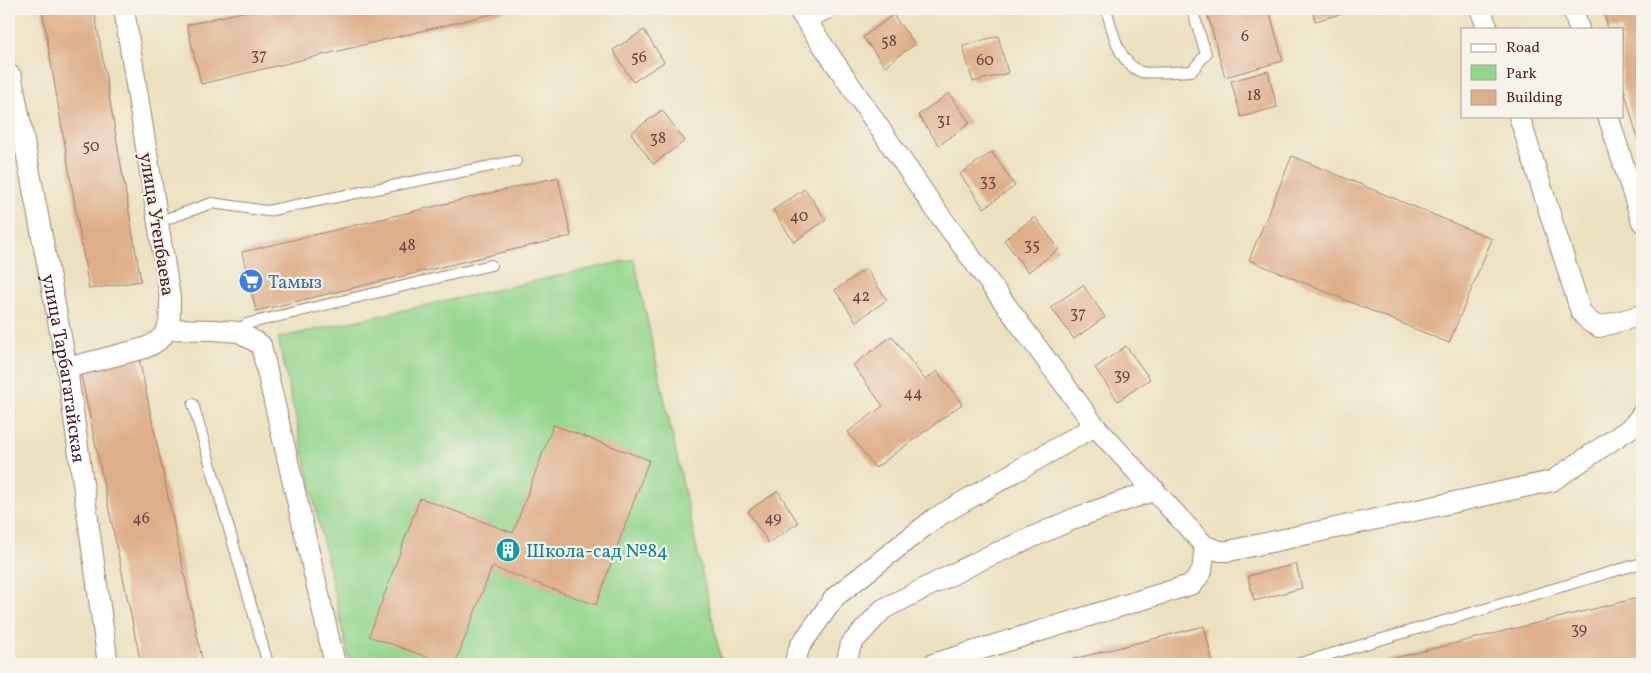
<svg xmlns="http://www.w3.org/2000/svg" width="1651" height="673" viewBox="0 0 1651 673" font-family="Vollkorn,serif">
  <rect width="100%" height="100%" fill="#f7f3e8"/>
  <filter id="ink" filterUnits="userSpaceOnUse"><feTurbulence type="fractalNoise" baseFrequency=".02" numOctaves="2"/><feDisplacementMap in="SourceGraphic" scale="10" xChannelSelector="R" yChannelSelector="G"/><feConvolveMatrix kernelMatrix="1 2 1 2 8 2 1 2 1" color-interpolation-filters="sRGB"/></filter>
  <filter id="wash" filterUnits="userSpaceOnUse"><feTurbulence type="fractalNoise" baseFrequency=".0096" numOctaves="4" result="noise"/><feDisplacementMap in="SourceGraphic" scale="20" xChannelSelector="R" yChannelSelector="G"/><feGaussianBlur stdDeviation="1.12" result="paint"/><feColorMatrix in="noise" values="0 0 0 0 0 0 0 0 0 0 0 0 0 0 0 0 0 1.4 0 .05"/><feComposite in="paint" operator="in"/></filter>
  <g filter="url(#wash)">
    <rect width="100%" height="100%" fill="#ece1bf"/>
    <path fill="#93d58c" stroke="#6e7a5c" d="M634,259l88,405h-372l-72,-326z"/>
    <g id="blocks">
      <g fill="#deae8a">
        <path d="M42,9h52l47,272 -52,8z"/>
        <path d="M254,9h259l-312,75 -14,-59z"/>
        <path d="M1206,9h63l14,52 -58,16z"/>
        <path d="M1312,9h47l-44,12z"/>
        <path d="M1603,9h39v145l-20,-72v-53h-14z"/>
        <path d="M893,15l22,29 -30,22 -22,-29z"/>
        <path d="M644,30l20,32 -31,20 -20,-32z"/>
        <path d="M998,36l10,37 -35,9 -10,-36z"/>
        <path d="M1268,71l9,36 -36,10 -10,-36z"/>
        <path d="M949,93l21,30 -31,22 -21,-30z"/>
        <path d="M662,110l23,31 -32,23 -22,-31z"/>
        <path d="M992,152l23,34 -31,22 -24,-34z"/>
        <path d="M1292,156l200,83 -43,104 -200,-83z"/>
        <path d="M558,177l13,59 -315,75 -14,-59z"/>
        <path d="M805,189l21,31 -32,22 -21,-32z"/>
        <path d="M1035,217l24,32 -31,23 -24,-32z"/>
        <path d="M866,269l21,31 -31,21 -21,-31z"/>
        <path d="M1083,285l22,32 -31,22 -23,-32z"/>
        <path d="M892,336l33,44 12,-9 25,33 -87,64 -27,-36 35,-26 -30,-41z"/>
        <path d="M1126,346l24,33 -32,22 -23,-33z"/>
        <path d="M139,358l64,306h-62l-61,-294z"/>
        <path d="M553,425l96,35 -53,145 -104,-38 -37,97h-9l-77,-28 51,-138 93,35z"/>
        <path d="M778,491l20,32 -30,20 -20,-32z"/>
        <path d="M1296,564l6,24 -48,13 -6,-25z"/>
        <path d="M1642,597v62l-19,5h-252z"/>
        <path d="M1204,626l9,38h-159z"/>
      </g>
    </g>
  </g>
  <g filter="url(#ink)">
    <use href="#blocks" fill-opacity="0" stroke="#9b8075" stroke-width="1"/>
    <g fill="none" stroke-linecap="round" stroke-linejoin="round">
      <defs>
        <g id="lane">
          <path d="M1106,9c7,21 11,53 35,63 6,2 42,-1 51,-1l14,-17 -14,-45"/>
          <path d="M158,222l54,-19 55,8 249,-50"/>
          <path d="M239,332l7,-8 245,-59"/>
          <path d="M193,404l75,260"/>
          <path d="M1297,664l345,-101"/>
        </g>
        <g id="street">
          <path d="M798,9l135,197 162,220 110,120 15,5h9l323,-70 80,-54 10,-13"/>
          <path d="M1480,9l8,20"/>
          <path d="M1573,9l6,20"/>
          <path d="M805,19l22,-10"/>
          <path id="s1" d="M9,74l3,4 55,290 41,296"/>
          <path d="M1519,116l62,196 9,10 9,5 43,-12"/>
          <path d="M1608,116l34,106"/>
          <path d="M167,329l47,1 25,2 22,13 74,319"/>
          <path d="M67,368l78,-20c26,-11 25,-24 25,-50l-46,-289"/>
          <path d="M794,664l6,-18 35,-49 100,-79 160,-92"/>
          <path d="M848,664l-1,-5 4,-15 32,-35 102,-51 93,-41 77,-27"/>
          <path d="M933,664l260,-80 9,-13 3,-25"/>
        </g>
      </defs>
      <use href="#lane" stroke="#9b8075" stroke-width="12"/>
      <use href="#street" stroke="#9b8075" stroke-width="22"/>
      <use href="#lane" stroke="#fff" stroke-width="10"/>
      <use href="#street" stroke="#fff" stroke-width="20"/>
    </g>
  </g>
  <defs>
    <symbol id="supermarket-disc" viewBox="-11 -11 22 22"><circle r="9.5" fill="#3f7fe0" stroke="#f7f3e8"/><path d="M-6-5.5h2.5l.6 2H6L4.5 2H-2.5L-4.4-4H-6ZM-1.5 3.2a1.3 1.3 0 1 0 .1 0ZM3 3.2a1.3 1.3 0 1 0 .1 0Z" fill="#fff"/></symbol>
    <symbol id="building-disc" viewBox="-11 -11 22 22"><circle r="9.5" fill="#0f9aa8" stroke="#f7f3e8"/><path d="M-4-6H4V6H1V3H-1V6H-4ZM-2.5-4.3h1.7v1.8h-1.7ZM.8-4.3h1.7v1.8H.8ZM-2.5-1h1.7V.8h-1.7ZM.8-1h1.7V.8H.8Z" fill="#fff"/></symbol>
  </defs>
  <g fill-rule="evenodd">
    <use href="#supermarket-disc" x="237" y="267" width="28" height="28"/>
    <use href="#building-disc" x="494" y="536" width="28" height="28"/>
  </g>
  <g text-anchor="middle" stroke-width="4.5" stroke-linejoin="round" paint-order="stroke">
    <g font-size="16" fill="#6f4343">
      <text x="1245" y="41">6</text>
      <text x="889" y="46">58</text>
      <text x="259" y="60">37</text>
      <text x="639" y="62">56</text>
      <text x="985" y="65">60</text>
      <text x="1254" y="100">18</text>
      <text x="944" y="125">31</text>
      <text x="658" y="143">38</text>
      <text x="91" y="151">50</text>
      <text x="988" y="186">33</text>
      <text x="799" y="221">40</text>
      <text x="407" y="250">48</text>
      <text x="1032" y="250">35</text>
      <text x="861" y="301">42</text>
      <text x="1078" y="318">37</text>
      <text x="1122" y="380">39</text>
      <text x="913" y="398">44</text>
      <text x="141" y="523">46</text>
      <text x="773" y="523">49</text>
      <text x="1579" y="634">39</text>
    </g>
    <g font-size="19" fill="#4a1f2b" stroke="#f7f3e8">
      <text transform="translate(158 224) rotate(81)" y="7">улица Утепбаева</text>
      <text dy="7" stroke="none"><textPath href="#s1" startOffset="300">улица Тарбагатайская</textPath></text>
    </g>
    <g font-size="19" fill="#366cbe" stroke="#f7f3e8" text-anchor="start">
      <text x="268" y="288">Тамыз</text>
    </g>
    <g font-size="19" fill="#0d838f" stroke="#f7f3e8" text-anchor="start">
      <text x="526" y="557">Школа-сад №84</text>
    </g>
  </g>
  <rect width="1651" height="673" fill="none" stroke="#f7f3e8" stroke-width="30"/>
  <rect x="1461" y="28" width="162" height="90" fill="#f7f3e8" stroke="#b29e9c"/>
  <rect x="1471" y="44" width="25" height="8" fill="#ffffff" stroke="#b29e9c"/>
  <text x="1506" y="52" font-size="15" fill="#4a1f2b">Road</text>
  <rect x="1471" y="65" width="25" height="15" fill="#93d58c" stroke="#b29e9c"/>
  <text x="1506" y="78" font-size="15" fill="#4a1f2b">Park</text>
  <rect x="1471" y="90" width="25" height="15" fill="#deae8a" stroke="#b29e9c"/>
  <text x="1506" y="102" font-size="15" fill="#4a1f2b">Building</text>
</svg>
